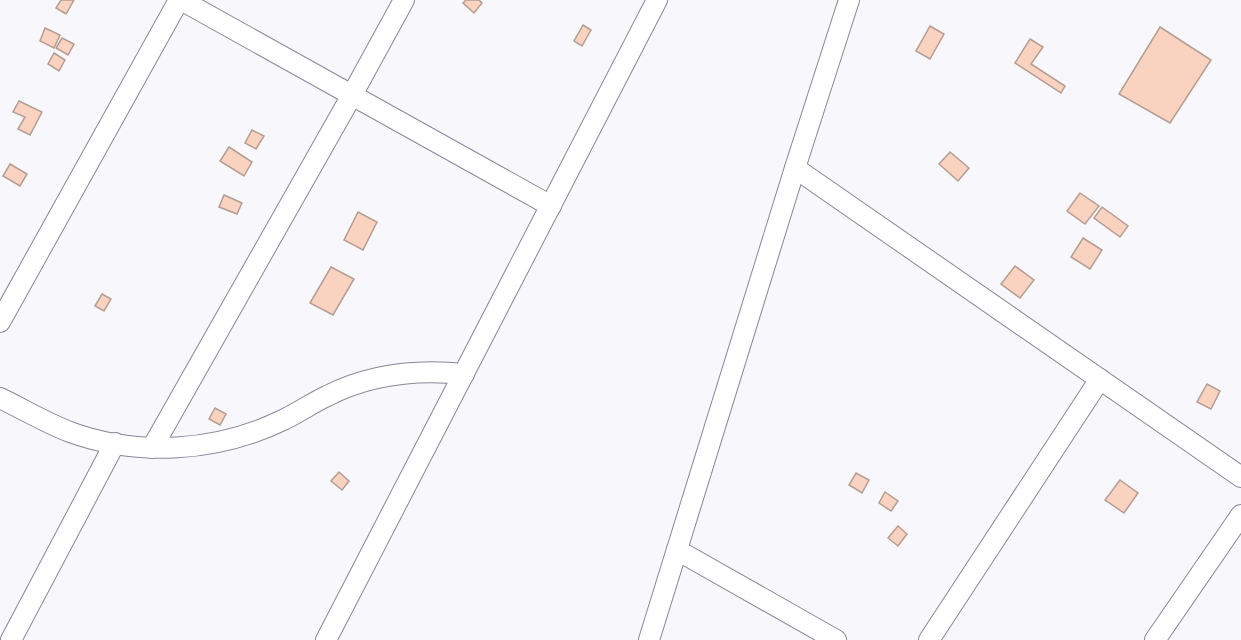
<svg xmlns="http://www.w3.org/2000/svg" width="1241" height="640" viewBox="0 0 1241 640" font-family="Figtree,sans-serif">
  <rect width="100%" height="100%" fill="#f8f8fc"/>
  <g fill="#fad2c0" stroke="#b49d93" stroke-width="1.5">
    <path d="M61,0h13l-8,14 -10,-6z"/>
    <path d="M466,0h13l3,3 -8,10 -11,-10z"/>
    <path d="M583,25l8,5 -9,16 -8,-5z"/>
    <path d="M930,26l14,8 -14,25 -14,-8z"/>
    <path d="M1160,27l51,33 -41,63 -51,-29z"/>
    <path d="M45,28l15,7 -6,13 -14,-7z"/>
    <path d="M62,38l12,6 -6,11 -12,-7z"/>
    <path d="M1030,39l13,8 -12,17 34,22 -4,7 -46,-30z"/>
    <path d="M54,53l11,7 -6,11 -11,-7z"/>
    <path d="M19,101l23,11 -12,23 -12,-6 7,-12 -12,-5z"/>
    <path d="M252,130l12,6 -8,13 -11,-6z"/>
    <path d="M229,147l23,15 -8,14 -24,-15z"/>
    <path d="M950,152l19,16 -11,13 -19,-17z"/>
    <path d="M10,164l17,10 -7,12 -17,-10z"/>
    <path d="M1080,193l19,13 -14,18 -18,-13z"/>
    <path d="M224,195l18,8 -5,11 -18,-7z"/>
    <path d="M1102,207l26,19 -8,11 -26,-19z"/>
    <path d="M358,212l19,10 -14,28 -19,-10z"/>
    <path d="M1083,238l19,12 -12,19 -19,-12z"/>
    <path d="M1015,266l19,14 -14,18 -19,-14z"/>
    <path d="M331,267l23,12 -21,36 -23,-12z"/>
    <path d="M102,294l9,5 -7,12 -9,-5z"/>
    <path d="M1207,384l13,7 -9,18 -14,-7z"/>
    <path d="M215,408l11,6 -6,11 -11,-6z"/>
    <path d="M339,472l10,9 -7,9 -11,-9z"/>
    <path d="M856,473l13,7 -7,13 -13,-8z"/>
    <path d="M1120,480l18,13 -14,20 -19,-13z"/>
    <path d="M885,492l13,9 -7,10 -12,-8z"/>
    <path d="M898,526l9,8 -9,12 -10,-8z"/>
  </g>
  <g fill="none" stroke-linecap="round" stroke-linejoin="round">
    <defs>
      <g id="minor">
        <path d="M181,0l370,206"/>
        <path d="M795,168l446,309"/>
        <path d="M0,322l179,-322"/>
        <path d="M0,398c23,11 46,25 70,34 68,25 147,20 213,-12 15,-7 29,-17 44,-24 43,-22 89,-27 137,-22"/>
        <path d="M152,448l200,-353 52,-95"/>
        <path d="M677,550l159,90"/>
        <path d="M11,640l104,-197"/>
        <path d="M326,640l331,-640"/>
        <path d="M649,640l146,-472 54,-168"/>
        <path d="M929,640l171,-261"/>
        <path d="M1155,640l86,-125"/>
      </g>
    </defs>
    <use href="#minor" stroke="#88869a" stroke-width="22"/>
    <use href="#minor" stroke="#fff" stroke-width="20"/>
  </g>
</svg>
